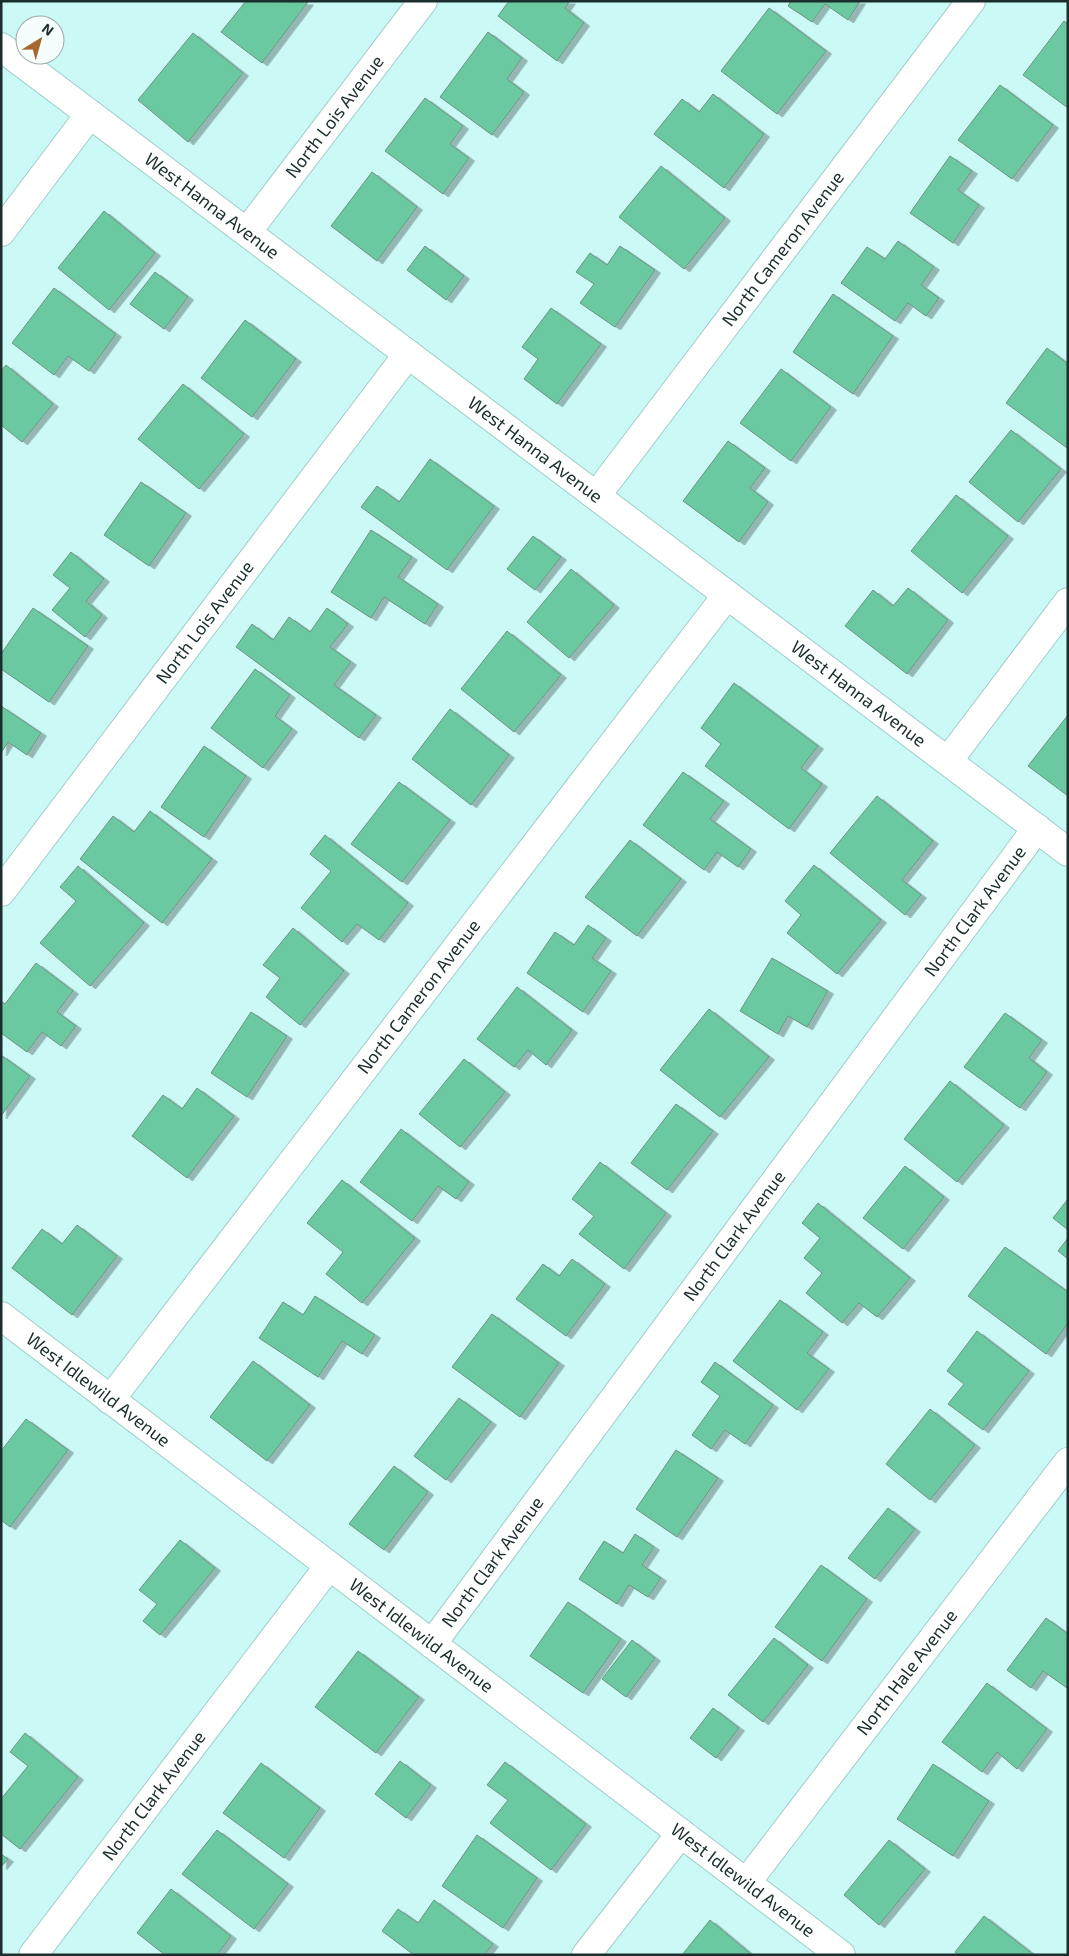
<svg xmlns="http://www.w3.org/2000/svg" width="1069" height="1956" viewBox="0 0 1069 1956" font-family="'Exo 2',sans-serif">
  <defs>
    <filter id="shadow"><feDropShadow dx="5.5" dy="3" stdDeviation="0" flood-color="#0004"/></filter>
  </defs>
  <rect width="100%" height="100%" fill="#caf9f6"/>
  <g fill="#6bc9a0" stroke="#6e9280" filter="url(#shadow)">
    <path d="M246,1l62,1 -46,61 -41,-31z"/>
    <path d="M509,1h61l-5,7 19,15 -27,38 -59,-45z"/>
    <path d="M791,1h69l-12,19 -23,-16 -13,18 -24,-16z"/>
    <path d="M769,8l57,43 -49,63 -56,-43z"/>
    <path d="M1064,21l4,3v84l-45,-33z"/>
    <path d="M488,32l34,26 -15,21 17,13 -32,43 -52,-38z"/>
    <path d="M193,33l50,40 -55,69 -50,-42z"/>
    <path d="M1000,85l53,40 -41,54 -54,-39z"/>
    <path d="M713,94l51,40 -40,54 -70,-54 28,-35 17,13z"/>
    <path d="M425,98l38,28 -13,18 19,14 -26,36 -58,-43z"/>
    <path d="M950,156l22,15 -14,19 21,15 -26,38 -43,-30z"/>
    <path d="M661,166l64,52 -41,51 -65,-52z"/>
    <path d="M372,172l45,35 -40,54 -46,-35z"/>
    <path d="M104,211l51,42 -46,57 -51,-42z"/>
    <path d="M898,241l36,26 -13,18 18,13 -13,18 -18,-13 -13,18 -54,-38 26,-36 18,12z"/>
    <path d="M425,246l39,30 -18,24 -39,-30z"/>
    <path d="M620,246l35,24 -40,57 -35,-24 14,-19 -18,-12 14,-19 17,12z"/>
    <path d="M155,272l33,25 -24,32 -34,-25z"/>
    <path d="M54,288l62,46 -27,37 -21,-15 -14,19 -42,-32z"/>
    <path d="M833,294l60,42 -40,58 -60,-42z"/>
    <path d="M551,308l50,36 -44,60 -33,-25 14,-20 -16,-12z"/>
    <path d="M245,320l51,39 -44,58 -51,-39z"/>
    <path d="M1047,348l21,16 -1,84 -61,-45z"/>
    <path d="M6,365l47,39 -31,38 -21,-17v-54z"/>
    <path d="M781,369l50,38 -40,54 -51,-38z"/>
    <path d="M183,384l61,50 -45,55 -61,-50z"/>
    <path d="M1011,430l50,39 -43,53 -49,-40z"/>
    <path d="M728,441l37,27 -15,20 18,14 -29,40 -56,-41z"/>
    <path d="M430,459l64,47 -47,64 -86,-63 16,-21 22,16z"/>
    <path d="M141,482l45,31 -37,53 -45,-31z"/>
    <path d="M956,495l52,41 -46,57 -51,-42z"/>
    <path d="M371,530l41,27 -14,20 40,27 -13,20 -41,-27 -13,21 -40,-26z"/>
    <path d="M533,536l28,21 -26,33 -28,-21z"/>
    <path d="M71,552l33,27 -18,22 16,14 -17,22 -33,-27 18,-22 -17,-13z"/>
    <path d="M571,569l43,36 -45,53 -42,-36z"/>
    <path d="M908,588l40,32 -41,54 -62,-48 28,-36 20,16z"/>
    <path d="M33,608l55,38 -39,56 -48,-33v-15z"/>
    <path d="M327,608l21,16 -18,23 21,15 -17,23 42,30 -17,23 -123,-91 16,-23 21,16 16,-23 21,15z"/>
    <path d="M507,631l54,44 -47,57 -53,-43z"/>
    <path d="M255,669l35,26 -15,21 17,13 -29,39 -52,-40z"/>
    <path d="M734,683l84,63 -17,22 21,16 -33,45 -84,-63 16,-22 -20,-16z"/>
    <path d="M1,706l40,27 -14,22 -19,-13 -7,11z"/>
    <path d="M450,709l59,46 -38,50 -59,-46z"/>
    <path d="M1068,715v81l-40,-30z"/>
    <path d="M204,746l42,30 -42,61 -43,-30z"/>
    <path d="M683,772l41,29 -14,18 41,30 -13,18 -21,-15 -13,18 -61,-45z"/>
    <path d="M399,782l51,38 -48,62 -51,-38z"/>
    <path d="M877,796l56,45 -31,39 19,15 -16,20 -75,-62z"/>
    <path d="M150,811l62,48 -50,64 -82,-64 33,-43 21,16z"/>
    <path d="M325,835l83,68 -29,37 -22,-16 -15,18 -41,-34 30,-37 -21,-17z"/>
    <path d="M630,840l51,39 -44,57 -52,-39z"/>
    <path d="M814,865l67,55 -44,54 -50,-41 14,-18 -16,-14z"/>
    <path d="M78,866l66,57 -54,63 -50,-43 36,-42 -16,-14z"/>
    <path d="M588,925l18,13 -14,20 19,13 -28,41 -56,-39 28,-41 19,13z"/>
    <path d="M293,928l51,43 -44,54 -34,-28 14,-19 -17,-13z"/>
    <path d="M772,958l56,33 -21,36 -19,-11 -10,18 -38,-23z"/>
    <path d="M36,963l37,28 -16,21 19,14 -15,20 -19,-14 -15,20 -26,-19v-32l4,3z"/>
    <path d="M517,987l55,43 -26,35 -18,-15 -14,17 -37,-28z"/>
    <path d="M709,1009l60,48 -49,60 -60,-47z"/>
    <path d="M251,1012l36,24 -40,61 -36,-24z"/>
    <path d="M1005,1013l37,27 -13,18 18,14 -27,36 -56,-41z"/>
    <path d="M1,1055l29,21 -29,40z"/>
    <path d="M464,1059l41,33 -45,55 -41,-33z"/>
    <path d="M950,1081l54,44 -47,57 -53,-43z"/>
    <path d="M197,1088l37,28 -47,62 -55,-42 31,-41 19,14z"/>
    <path d="M676,1104l37,27 -46,59 -36,-27z"/>
    <path d="M401,1129l68,53 -13,17 -18,-13 -26,35 -52,-39z"/>
    <path d="M600,1162l66,51 -42,56 -45,-35 15,-18 -22,-17z"/>
    <path d="M905,1166l39,31 -41,52 -40,-31z"/>
    <path d="M342,1180l73,58 -53,65 -36,-29 17,-22 -36,-29z"/>
    <path d="M1068,1199v31l-15,-12z"/>
    <path d="M818,1203l92,75 -33,39 -18,-14 -17,20 -36,-30 16,-20 -18,-15 16,-20 -18,-15z"/>
    <path d="M77,1225l40,31 -45,59 -60,-47 30,-39 20,15z"/>
    <path d="M1068,1238v21l-10,-8z"/>
    <path d="M1005,1247l63,45v31l-22,31 -78,-58z"/>
    <path d="M572,1259l33,25 -39,52 -50,-37 27,-35 16,12z"/>
    <path d="M315,1296l60,39 -13,19 -20,-13 -24,36 -59,-39 24,-36 20,13z"/>
    <path d="M780,1300l43,32 -16,21 22,16 -32,41 -64,-49z"/>
    <path d="M492,1314l67,49 -39,54 -68,-50z"/>
    <path d="M977,1331l52,40 -46,59 -35,-26 16,-20 -17,-13z"/>
    <path d="M253,1361l57,44 -43,56 -57,-44z"/>
    <path d="M715,1362l58,43 -28,39 -20,-14 -14,19 -19,-14 28,-39 -19,-14z"/>
    <path d="M459,1398l32,24 -45,58 -32,-24z"/>
    <path d="M930,1409l45,36 -45,55 -44,-36z"/>
    <path d="M26,1419l42,31 -58,77 -9,-7v-69z"/>
    <path d="M676,1450l42,28 -41,59 -41,-28z"/>
    <path d="M394,1466l34,26 -44,58 -35,-26z"/>
    <path d="M888,1508l27,21 -40,50 -27,-21z"/>
    <path d="M635,1534l19,13 -12,18 19,13 -13,19 -19,-12 -12,19 -38,-25 25,-38 19,12z"/>
    <path d="M180,1540l35,28 -55,67 -17,-14 14,-17 -18,-14z"/>
    <path d="M821,1565l46,34 -45,62 -47,-34z"/>
    <path d="M568,1602l53,37 -38,54 -53,-37z"/>
    <path d="M1046,1618l22,16 -1,54 -24,-17 -12,17 -24,-18z"/>
    <path d="M774,1638l34,27 -45,57 -35,-27z"/>
    <path d="M632,1640l23,18 -29,39 -24,-18z"/>
    <path d="M358,1651l61,46 -43,56 -61,-46z"/>
    <path d="M987,1683l60,46 -30,40 -20,-17 -15,20 -40,-30z"/>
    <path d="M713,1708l26,20 -23,30 -26,-20z"/>
    <path d="M25,1733l53,44 -58,72 -19,-15v-35l27,-33 -18,-14z"/>
    <path d="M400,1761l31,24 -25,33 -31,-24z"/>
    <path d="M505,1762l81,62 -35,46 -61,-47 18,-23 -21,-15z"/>
    <path d="M261,1763l59,45 -36,50 -61,-45z"/>
    <path d="M933,1764l56,37 -36,55 -56,-37z"/>
    <path d="M217,1830l71,54 -34,45 -72,-55z"/>
    <path d="M477,1835l60,43 -34,50 -61,-42z"/>
    <path d="M889,1840l36,29 -46,56 -35,-30z"/>
    <path d="M1,1854l7,5 -7,8z"/>
    <path d="M171,1889l60,47 -14,19h-52l-28,-22z"/>
    <path d="M434,1900l59,44 -9,11h-70l-32,-24 16,-22 20,14z"/>
    <path d="M984,1916l50,39h-76l-3,-3z"/>
    <path d="M710,1920l42,35h-70z"/>
  </g>
  <g fill="none" stroke-linecap="round" stroke-linejoin="round">
    <defs>
      <g id="street">
        <path id="s1" d="M1,47l1067,805"/>
        <path d="M1,232l89,-118"/>
        <path id="s2" d="M247,232l176,-231"/>
        <path id="s3" d="M596,496l375,-495"/>
        <path d="M948,761l120,-159"/>
        <path id="s4" d="M1,892l407,-538"/>
        <path id="s5" d="M1,1316l840,639"/>
        <path id="s6" d="M110,1400l617,-805"/>
        <path id="s7" d="M432,1644l605,-816"/>
        <path id="s8" d="M746,1883l322,-421"/>
        <path id="s9" d="M33,1955l296,-389"/>
        <path d="M586,1955l95,-122"/>
      </g>
    </defs>
    <use href="#street" stroke="#9fcdc9" stroke-width="30"/>
    <use href="#street" stroke="#fff" stroke-width="28"/>
  </g>
  <g text-anchor="middle" stroke-width="4" stroke-linejoin="round" paint-order="stroke">
    <g font-size="18" fill="#1b2d2c" stroke="#f5fefd">
      <text dy="6" stroke="none"><textPath href="#s2" startOffset="145">North Lois Avenue</textPath></text>
      <text dy="6" stroke="none"><textPath href="#s1" startOffset="264">West Hanna Avenue</textPath></text>
      <text dy="6" stroke="none"><textPath href="#s3" startOffset="310">North Cameron Avenue</textPath></text>
      <text dy="6" stroke="none"><textPath href="#s1" startOffset="669">West Hanna Avenue</textPath></text>
      <text dy="6" stroke="none"><textPath href="#s4" startOffset="338">North Lois Avenue</textPath></text>
      <text dy="6" stroke="none"><textPath href="#s1" startOffset="1074">West Hanna Avenue</textPath></text>
      <text dy="6" stroke="none"><textPath href="#s7" startOffset="912">North Clark Avenue</textPath></text>
      <text dy="6" stroke="none"><textPath href="#s6" startOffset="508">North Cameron Avenue</textPath></text>
      <text dy="6" stroke="none"><textPath href="#s7" startOffset="508">North Clark Avenue</textPath></text>
      <text dy="6" stroke="none"><textPath href="#s5" startOffset="122">West Idlewild Avenue</textPath></text>
      <text dy="6" stroke="none"><textPath href="#s7" startOffset="102">North Clark Avenue</textPath></text>
      <text dy="6" stroke="none"><textPath href="#s5" startOffset="528">West Idlewild Avenue</textPath></text>
      <text dy="6" stroke="none"><textPath href="#s8" startOffset="265">North Hale Avenue</textPath></text>
      <text dy="6" stroke="none"><textPath href="#s9" startOffset="200">North Clark Avenue</textPath></text>
      <text dy="6" stroke="none"><textPath href="#s5" startOffset="932">West Idlewild Avenue</textPath></text>
    </g>
  </g>
  <rect width="1069" height="1956" fill="none" stroke="#1b2d2c" stroke-width="5"/>
  <g transform="translate(40 40) rotate(37)"><circle r="24" fill="#f5fefd" stroke="#9eaaa9"/>
  <path d="M0-4L9 19L0 12L-9 19Z" fill="#a86633"/>
  <text y="-8" font-size="14" font-weight="bold" text-anchor="middle" fill="#1b2d2c">N</text>
  </g>
</svg>
